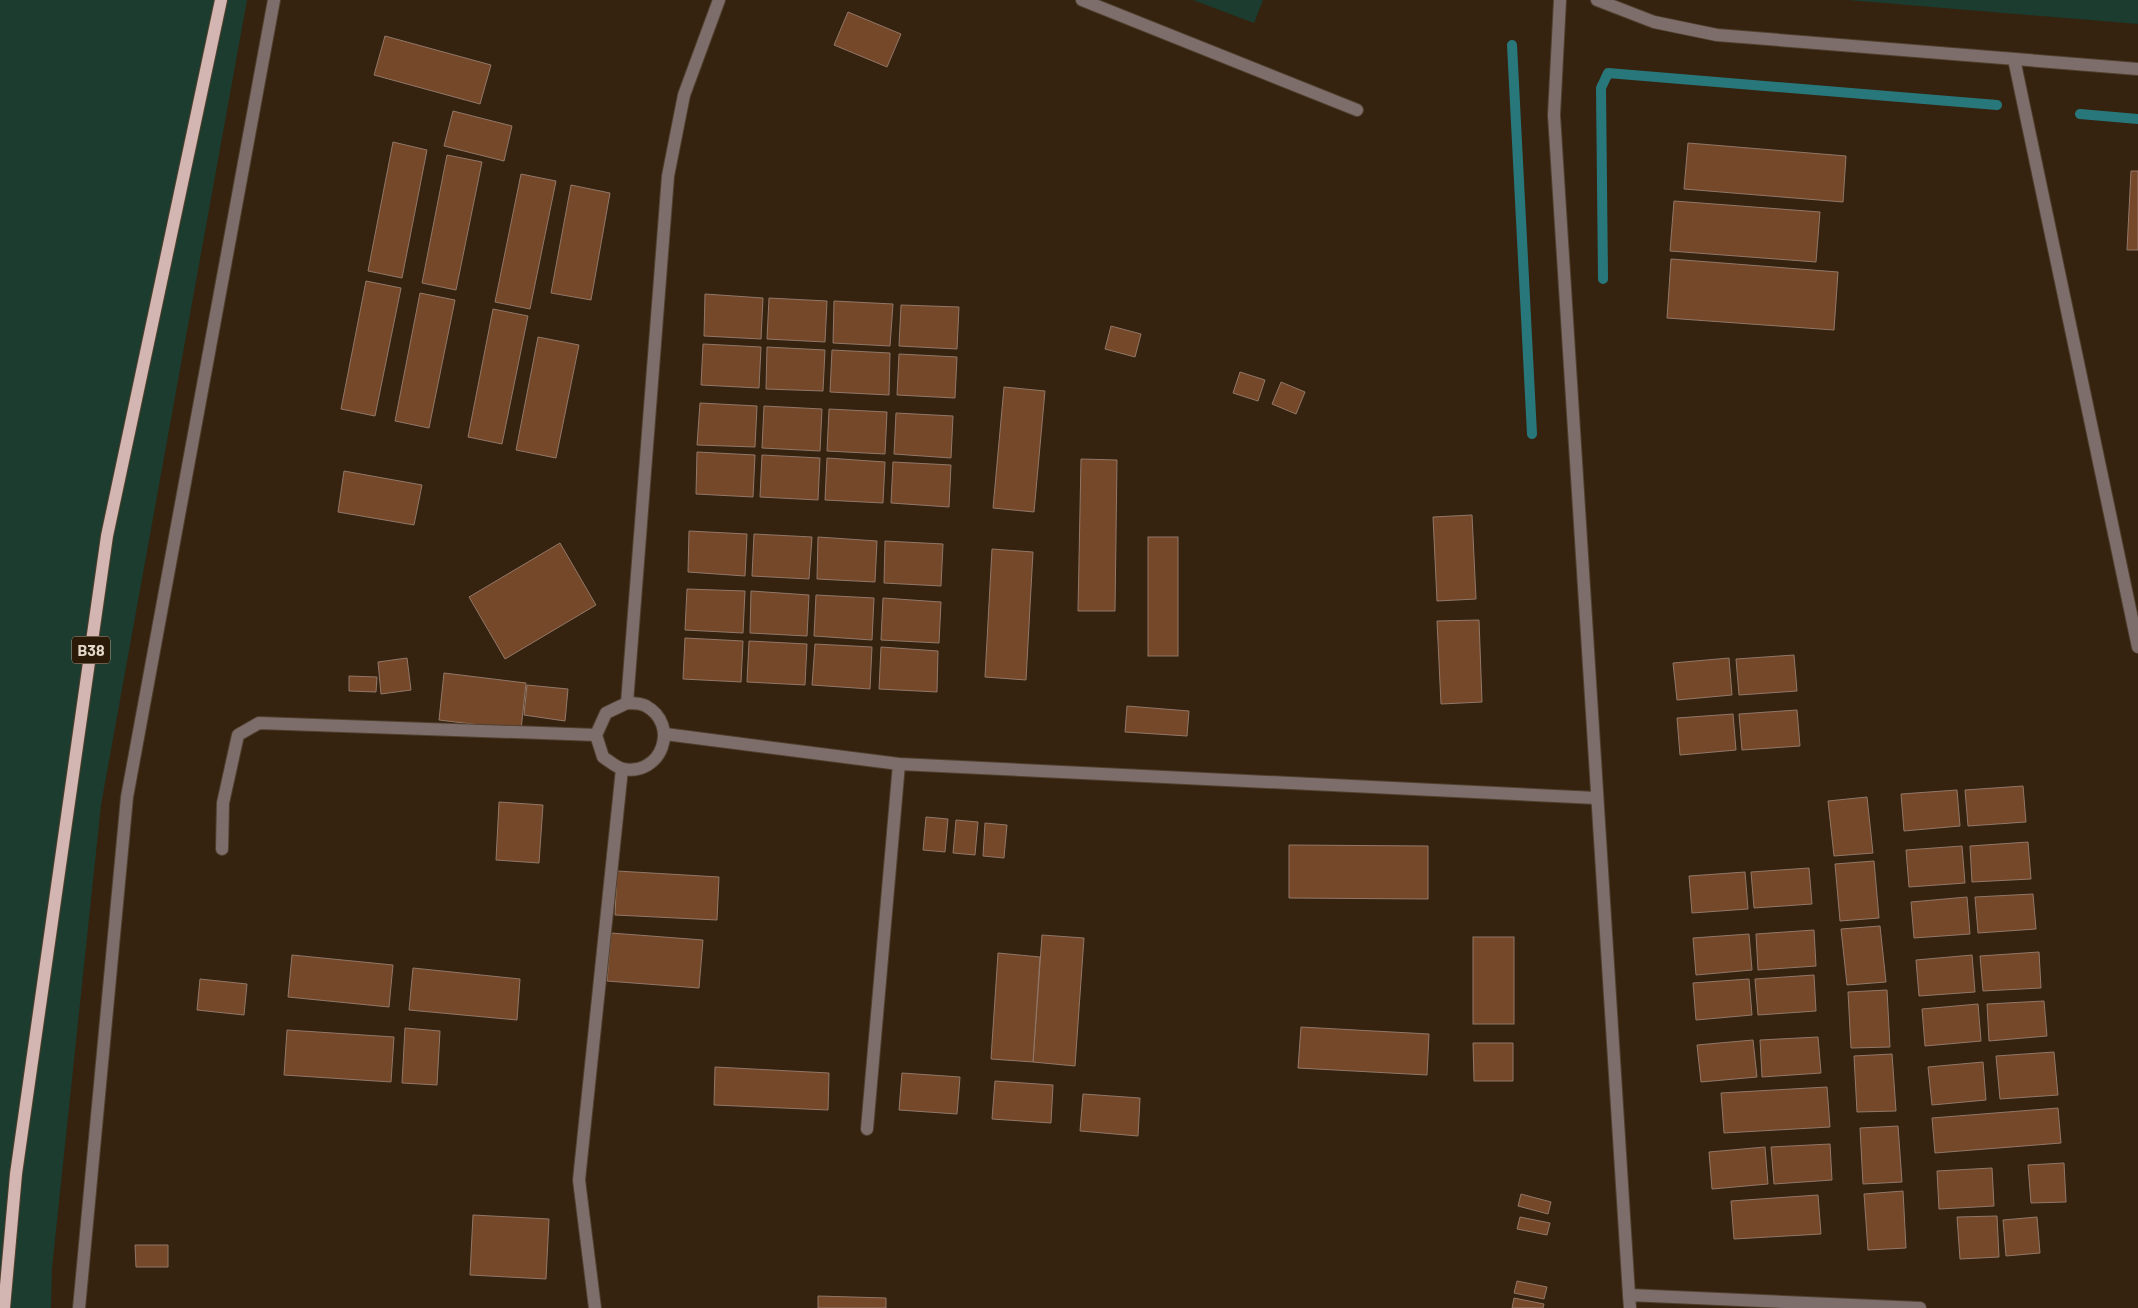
<svg xmlns="http://www.w3.org/2000/svg" width="2138" height="1308" viewBox="0 0 2138 1308" font-family="Barlow,sans-serif">
  <rect width="100%" height="100%" fill="#352310"/>
  <g fill="#1b3c2e">
    <path d="M0,0h247l-146,805 -49,463 -1,40h-51z"/>
    <path d="M1193,0h70l-9,23z"/>
    <path d="M1848,0h290v24z"/>
  </g>
  <g fill="none" stroke-linecap="round" stroke-linejoin="round">
    <g stroke="#28787b" stroke-width="10">
      <path d="M1512,45l20,389"/>
      <path d="M2080,114l58,5"/>
      <path d="M1603,279l-2,-191 7,-15 389,32"/>
    </g>
  </g>
  <g fill="#75482a" stroke="#927767">
    <path d="M848,12l53,22 -14,33 -53,-22z"/>
    <path d="M385,36l106,29 -11,39 -106,-29z"/>
    <path d="M453,111l59,15 -8,35 -60,-15z"/>
    <path d="M393,142l34,8 -25,128 -34,-7z"/>
    <path d="M1688,143l158,13 -3,46 -159,-13z"/>
    <path d="M447,155l35,7 -26,128 -34,-7z"/>
    <path d="M2131,171h7v79h-11z"/>
    <path d="M521,174l35,7 -26,128 -35,-7z"/>
    <path d="M571,185l39,8 -19,107 -40,-7z"/>
    <path d="M1674,201l146,11 -4,50 -146,-11z"/>
    <path d="M1671,259l167,13 -4,58 -167,-12z"/>
    <path d="M366,281l35,7 -26,128 -34,-7z"/>
    <path d="M420,293l35,7 -26,128 -34,-7z"/>
    <path d="M705,294l58,4 -2,41 -57,-3z"/>
    <path d="M769,298l58,3 -2,41 -58,-3z"/>
    <path d="M834,301l59,3 -3,42 -57,-3z"/>
    <path d="M901,305l58,2 -2,42 -58,-3z"/>
    <path d="M493,309l35,7 -26,128 -34,-7z"/>
    <path d="M1111,326l30,8 -6,23 -30,-8z"/>
    <path d="M538,337l41,8 -23,113 -40,-8z"/>
    <path d="M703,344l58,3 -2,41 -58,-3z"/>
    <path d="M767,347l58,3 -2,41 -57,-2z"/>
    <path d="M832,350l58,3 -1,42 -59,-3z"/>
    <path d="M899,354l58,3 -2,41 -58,-3z"/>
    <path d="M1240,372l25,8 -7,21 -25,-8z"/>
    <path d="M1281,382l24,10 -9,22 -24,-10z"/>
    <path d="M1004,387l41,4 -11,121 -41,-4z"/>
    <path d="M700,403l57,3 -2,41 -58,-2z"/>
    <path d="M764,406l58,3 -2,42 -58,-3z"/>
    <path d="M829,409l58,3 -2,42 -58,-3z"/>
    <path d="M896,413l57,3 -2,42 -57,-4z"/>
    <path d="M697,452l58,3 -2,42 -57,-3z"/>
    <path d="M762,455l58,3 -2,42 -58,-3z"/>
    <path d="M827,458l58,4 -2,41 -58,-3z"/>
    <path d="M1081,459l36,1 -2,151h-37z"/>
    <path d="M893,462l58,3 -2,42 -58,-4z"/>
    <path d="M344,471l78,14 -8,40 -76,-13z"/>
    <path d="M1472,515l4,84 -39,2 -4,-84z"/>
    <path d="M689,531l58,3 -2,42 -57,-4z"/>
    <path d="M754,534l58,3 -3,42 -57,-3z"/>
    <path d="M818,537l59,4 -2,41 -58,-3z"/>
    <rect x="1148" y="537" width="30" height="119"/>
    <path d="M885,541l58,3 -2,42 -57,-3z"/>
    <path d="M560,543l36,62 -91,54 -36,-62z"/>
    <path d="M992,549l41,3 -7,128 -41,-3z"/>
    <path d="M687,589l58,2 -2,42 -58,-3z"/>
    <path d="M751,591l58,4 -2,41 -57,-3z"/>
    <path d="M816,595l58,3 -2,42 -58,-4z"/>
    <path d="M883,598l58,4 -2,41 -58,-3z"/>
    <path d="M1479,620l3,82 -41,2 -4,-83z"/>
    <path d="M685,638l58,3 -2,41 -58,-3z"/>
    <path d="M749,641l58,3 -2,41 -58,-3z"/>
    <path d="M815,644l57,3 -2,42 -58,-4z"/>
    <path d="M881,647l57,4 -1,41 -58,-3z"/>
    <path d="M1794,655l3,36 -58,4 -3,-36z"/>
    <path d="M407,658l4,32 -30,4 -3,-32z"/>
    <path d="M1729,658l3,37 -55,5 -4,-37z"/>
    <path d="M444,673l82,10 -5,47 -82,-10z"/>
    <path d="M349,676l28,1 -1,15 -27,-1z"/>
    <path d="M527,685l41,4 -3,32 -41,-6z"/>
    <path d="M1127,706l62,5 -2,25 -62,-4z"/>
    <path d="M1797,710l3,36 -58,4 -3,-36z"/>
    <path d="M1733,714l3,36 -56,5 -3,-37z"/>
    <path d="M2023,786l3,36 -58,4 -3,-36z"/>
    <path d="M1957,790l3,36 -56,5 -3,-37z"/>
    <path d="M1867,797l6,56 -39,3 -6,-55z"/>
    <path d="M499,802l44,3 -4,58 -43,-3z"/>
    <path d="M926,817l22,2 -3,33 -22,-2z"/>
    <path d="M956,820l22,2 -3,33 -22,-2z"/>
    <path d="M985,823l22,2 -3,33 -21,-2z"/>
    <path d="M2028,842l3,37 -59,3 -2,-36z"/>
    <path d="M1289,845l139,1v53l-139,-1z"/>
    <path d="M1962,846l3,37 -56,4 -3,-37z"/>
    <path d="M1874,861l5,57 -39,3 -5,-57z"/>
    <path d="M1809,868l3,36 -58,4 -3,-36z"/>
    <path d="M617,871l102,6 -2,43 -102,-5z"/>
    <path d="M1745,872l3,37 -56,4 -3,-37z"/>
    <path d="M2033,894l3,35 -58,4 -3,-36z"/>
    <path d="M1967,897l3,37 -56,4 -3,-36z"/>
    <path d="M1880,926l6,56 -39,3 -6,-56z"/>
    <path d="M1814,930l2,36 -58,4 -2,-36z"/>
    <path d="M611,933l92,7 -4,48 -92,-7z"/>
    <path d="M1749,934l3,36 -56,5 -3,-37z"/>
    <path d="M1042,935l42,3 -9,128 -42,-4z"/>
    <rect x="1473" y="937" width="41" height="87"/>
    <path d="M2039,952l2,36 -58,3 -3,-35z"/>
    <path d="M998,953l42,4 -7,105 -42,-3z"/>
    <path d="M292,955l101,10 -4,42 -101,-10z"/>
    <path d="M1972,955l3,37 -56,4 -3,-36z"/>
    <path d="M413,968l107,11 -3,41 -108,-10z"/>
    <path d="M1814,975l2,36 -58,4 -3,-36z"/>
    <path d="M200,979l47,5 -3,31 -47,-5z"/>
    <path d="M1749,979l3,36 -56,5 -3,-37z"/>
    <path d="M1887,990l3,57 -39,1 -3,-56z"/>
    <path d="M2044,1001l3,35 -58,5 -2,-37z"/>
    <path d="M1978,1004l3,37 -56,5 -3,-37z"/>
    <path d="M1301,1027l128,7 -2,41 -129,-7z"/>
    <path d="M405,1028l35,3 -3,54 -35,-2z"/>
    <path d="M287,1030l107,7 -3,45 -107,-7z"/>
    <path d="M1818,1037l3,36 -59,4 -2,-37z"/>
    <path d="M1753,1040l4,37 -56,5 -4,-37z"/>
    <path d="M1473,1043h40v38h-39z"/>
    <path d="M2054,1052l4,43 -58,4 -4,-43z"/>
    <path d="M1892,1054l4,57 -39,1 -3,-56z"/>
    <path d="M1983,1062l3,38 -54,5 -4,-38z"/>
    <path d="M715,1067l114,6 -1,37 -114,-5z"/>
    <path d="M902,1073l58,4 -3,37 -58,-4z"/>
    <path d="M995,1081l58,4 -2,38 -59,-4z"/>
    <path d="M1827,1087l3,40 -106,6 -3,-40z"/>
    <path d="M1083,1094l57,4 -2,38 -58,-5z"/>
    <path d="M2058,1108l3,35 -126,10 -3,-35z"/>
    <path d="M1898,1126l4,56 -39,2 -3,-56z"/>
    <path d="M1830,1144l2,36 -58,4 -3,-37z"/>
    <path d="M1765,1147l3,37 -56,5 -3,-37z"/>
    <path d="M2064,1163l2,39 -35,1 -3,-38z"/>
    <path d="M1992,1168l2,38 -55,3 -2,-38z"/>
    <path d="M1903,1191l3,57 -38,2 -4,-56z"/>
    <path d="M1521,1194l30,8 -3,12 -30,-8z"/>
    <path d="M1818,1195l3,39 -87,5 -3,-38z"/>
    <path d="M473,1215l76,4 -3,60 -76,-4z"/>
    <path d="M1997,1216l2,41 -39,2 -3,-42z"/>
    <path d="M1520,1217l30,6 -3,12 -30,-6z"/>
    <path d="M2037,1217l3,36 -34,3 -3,-36z"/>
    <path d="M135,1245h33v22h-32z"/>
    <path d="M1517,1281l30,6 -3,12 -30,-6z"/>
    <path d="M818,1296l68,2v10h-68z"/>
    <path d="M1514,1298l30,6 -1,4h-31z"/>
  </g>
  <g fill="none" stroke-linecap="round" stroke-linejoin="round">
    <defs>
      <g id="minor">
        <path d="M1082,0l275,110"/>
        <path d="M1560,0l-6,115 75,1180"/>
        <path d="M1597,0l57,22 63,13 421,34"/>
        <path d="M2014,59l124,588"/>
        <path d="M627,703l41,-527 16,-81 35,-95"/>
        <path d="M627,703c5,0 14,0 19,3 34,19 16,70 -23,63 -6,-1 -14,-8 -20,-12l-7,-22 10,-22z"/>
        <path d="M665,734l234,30 697,34"/>
        <path d="M222,849l1,-46 15,-68 21,-12 337,12"/>
        <path d="M867,1129l32,-365"/>
        <path d="M79,1308l48,-511 147,-797"/>
        <path d="M595,1308l-16,-128 43,-411"/>
        <path d="M1630,1308l-1,-13 291,13"/>
      </g>
      <path id="major" d="M4,1308l12,-134 91,-638 114,-536"/>
    </defs>
    <use href="#minor" stroke="#51402e" stroke-width="14"/>
    <use href="#major" stroke="#51402e" stroke-width="14"/>
    <use href="#minor" stroke="#7d6e6c" stroke-width="12"/>
    <use href="#major" stroke="#d3b6b1" stroke-width="12"/>
  </g>
  <g text-anchor="middle" stroke-width="4" stroke-linejoin="round" paint-order="stroke">
    <rect fill="#2b1a07" stroke="#ac9f91" stroke-width="1" x="72" y="636.5" width="38" height="27" rx="4"/>
    <g font-size="16" font-weight="bold" fill="#e4d8cc">
      <text x="91" y="656">B38</text>
    </g>
  </g>
</svg>
